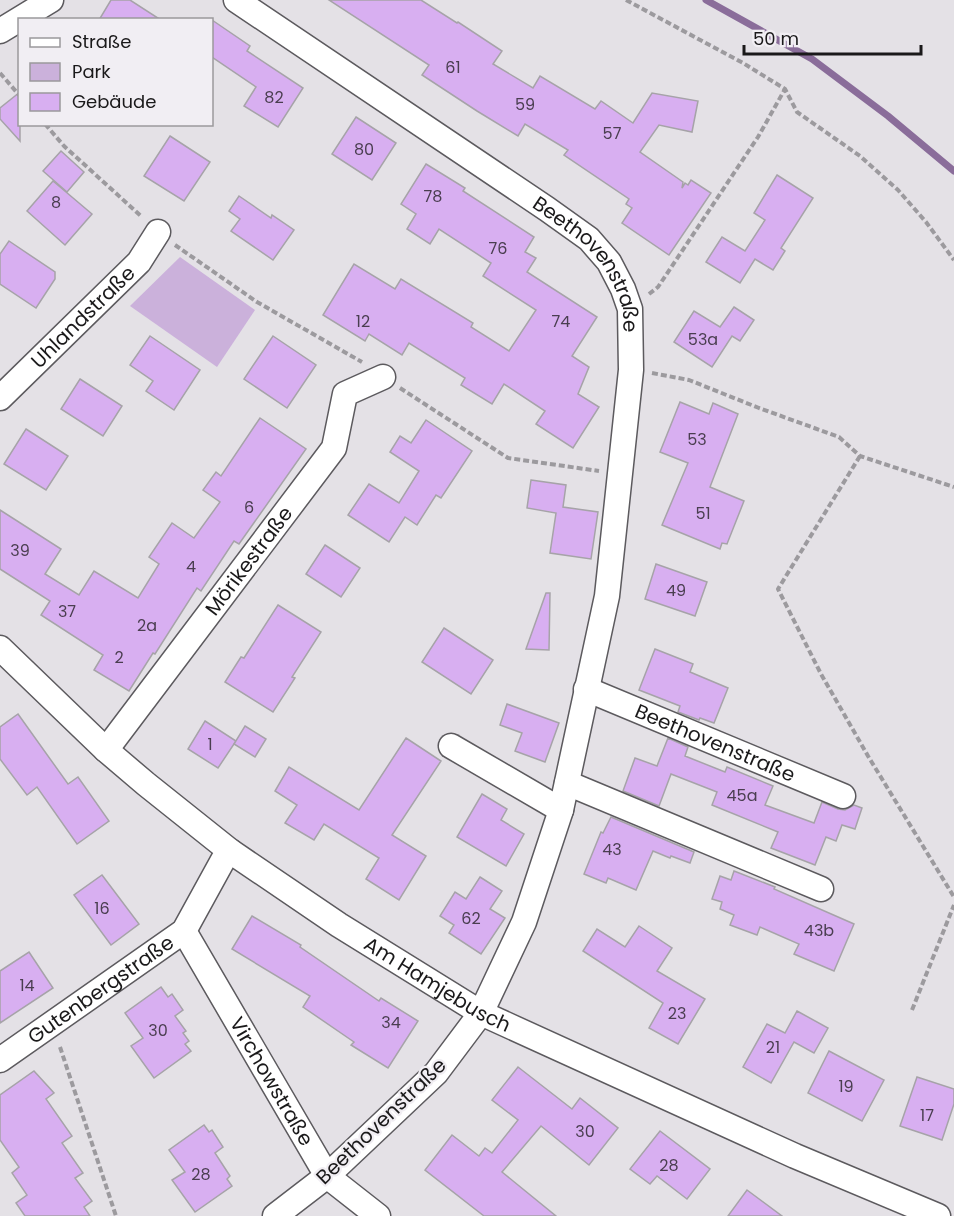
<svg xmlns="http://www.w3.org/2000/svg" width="954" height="1216" viewBox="0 0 954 1216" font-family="Poppins,sans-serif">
  <rect width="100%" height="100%" fill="#e4e1e6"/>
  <path fill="#cbb1db" d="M180,257l75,53 -38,57 -87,-61z"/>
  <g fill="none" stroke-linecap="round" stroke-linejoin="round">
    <path stroke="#8a6d9a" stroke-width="7" d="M706,0l106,59 76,57 66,55"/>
  </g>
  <g fill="#d8aff1" stroke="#a6a3a8" stroke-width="1.5">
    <path d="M111,0h19l31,20h-62z"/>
    <path d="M329,0h92l36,23 1,-1 44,29 -9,13 40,24 7,-12 55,33 6,-8 32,22 19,-30 46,8 -6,31 -33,-7 -19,27 43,30 -1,6 3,-5 3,2 3,-5 20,13 -42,62 -47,-32 10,-15 -6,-4 3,-5 -65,-44 4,-5 -43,-26 -7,12 -41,-25 -55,-36 7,-10z"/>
    <path d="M212,20l38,26 -3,5 56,37 -25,39 -34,-21 12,-19 -44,-30z"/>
    <path d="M20,92v49l-20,-22v-11z"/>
    <path d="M356,117l40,26 -24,37 -40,-26z"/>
    <path d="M170,136l40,26 -26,39 -40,-25z"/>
    <path d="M61,151l23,21 -17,20 -24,-21z"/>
    <path d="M426,164l39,24 -2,3 71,46 -9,15 11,6 -9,14 70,45 -25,39 17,11 -11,27 21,13 -26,41 -37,-24 9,-13 -41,-27 -12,20 -31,-19 4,-7 -56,-35 -7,12 -33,-21 -4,7 -42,-26 31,-51 41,25 6,-10 72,44 -2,4 38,24 27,-41 -53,-34 8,-13 -52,-34 -9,15 -23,-15 9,-15 -15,-10z"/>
    <path d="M777,175l36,23 -32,50 4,3 -12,19 -18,-11 -15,24 -34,-21 16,-25 23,14 20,-31 -11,-7z"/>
    <path d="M53,181l39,33 -27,31 -38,-34z"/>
    <path d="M239,196l32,22 1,-3 22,15 -21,30 -42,-29 9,-12 -11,-8z"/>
    <path d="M9,241l46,31v7l-19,29 -36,-24v-30z"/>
    <path d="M734,307l20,13 -14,21 -8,-5 -20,31 -38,-25 20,-31 26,16z"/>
    <path d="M150,336l50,34 -26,40 -28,-19 7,-10 -23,-16z"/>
    <path d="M273,336l43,29 -29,43 -43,-29z"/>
    <path d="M80,379l42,27 -19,30 -42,-27z"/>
    <path d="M680,402l29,12 4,-11 25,11 -28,73 34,14 -17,43 -5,-1 -2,6 -58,-24 26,-62 -28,-11z"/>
    <path d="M260,418l46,31 -67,95 -5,-3 -33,50 -4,-3 -42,66 -2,-1 -24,38 -35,-21 9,-15 -62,-40 9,-14 -50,-32v-59l61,39 -16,25 34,21 15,-24 44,27 21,-34 -10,-7 23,-34 22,15 26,-36 -17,-12 13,-18 5,4z"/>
    <path d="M426,420l46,31 -31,47 -5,-3 -19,30 -12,-8 -16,25 -41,-27 21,-31 30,19 20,-32 -29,-19 10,-16 11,7z"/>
    <path d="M26,429l42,27 -22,34 -42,-26z"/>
    <path d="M531,480l35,5 -3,22 35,5 -7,47 -41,-6 6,-40 -29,-5z"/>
    <path d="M325,545l35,23 -19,29 -35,-23z"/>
    <path d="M656,564l51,18 -12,34 -50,-17z"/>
    <path d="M546,593h4l-1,57 -23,-1z"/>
    <path d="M278,605l43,27 -29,45 3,1 -22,34 -48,-30 16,-25 3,1z"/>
    <path d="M444,628l49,32 -22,34 -49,-32z"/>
    <path d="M655,649l38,15 -3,8 38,16 -14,35 -14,-5 -1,2 -21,-8 2,-6 -41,-16z"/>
    <path d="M507,704l52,19 -14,39 -30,-11 7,-18 -22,-8z"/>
    <path d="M18,714l50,70 10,-7 31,44 -32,23 -40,-57 -10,8 -27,-36v-32z"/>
    <path d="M205,721l31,20 -18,27 -30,-19z"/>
    <path d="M245,726l21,13 -11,18 -21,-13z"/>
    <path d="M406,738l35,23 -49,74 34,21 -27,44 -33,-21 13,-21 -55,-34 -10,16 -29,-17 12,-18 -22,-14 14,-24 70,43z"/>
    <path d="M668,738l20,9 -3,9 40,16 2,-5 46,19 -8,19 49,18 8,-21 16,7 7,1 9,-5 8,3 -7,21 -13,-4 -6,16 -10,-4 -11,28 -44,-17 7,-16 -66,-27 5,-13 -46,-18 -12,32 -36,-15 12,-33 22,8z"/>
    <path d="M482,794l25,15 -6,11 23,14 -18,32 -49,-29z"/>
    <path d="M611,817l83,35 -4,11 -19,-7 -1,2 -17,-7 -17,39 -28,-12 -2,5 -22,-9 17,-42 2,1z"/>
    <path d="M734,871l41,16 -1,2 80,35 -20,47 -40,-17 5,-10 -39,-17 -3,8 -27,-10 4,-10 -14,-6 2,-7 -10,-3 8,-23 11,4z"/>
    <path d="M102,875l37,49 -28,21 -37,-50z"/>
    <path d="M480,877l22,14 -12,18 15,9 -24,36 -32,-21 5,-8 -14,-9 15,-24 11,7z"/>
    <path d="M252,916l49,29 -1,2 79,54 2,-3 37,23 -30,47 -37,-23 3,-3 -51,-35 7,-11 -78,-47z"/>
    <path d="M639,926l33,22 -15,23 48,28 -27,45 -29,-16 14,-25 -80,-52 14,-22 28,18z"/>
    <path d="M29,952l24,36 -53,35v-52z"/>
    <path d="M161,987l7,10 4,-3 11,16 -8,6 11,15 -3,2 6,8 -4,3 6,7 -37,27 -23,-32 12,-8 -18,-25z"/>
    <path d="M797,1011l31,17 -14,25 -20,-11 -23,41 -28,-16 24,-43 18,9z"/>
    <path d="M829,1051l55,29 -22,41 -54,-28z"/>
    <path d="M518,1067l54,42 8,-11 38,30 -29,37 -48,-39 -39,46 54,44h-72l-59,-46 27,-35 27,21 6,-8 7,5 26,-33 -26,-20z"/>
    <path d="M34,1071l20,22 -8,6 26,37 -10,7 21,30 -8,5 17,23 -8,6 6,9h-65l-9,-13 11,-8 -15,-22 7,-6 -19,-27v-45z"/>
    <path d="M917,1077l37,12v15l-12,36 -42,-14z"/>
    <path d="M204,1125l5,7 3,-2 11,17 -8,6 15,23 -3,3 5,7 -37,26 -23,-32 13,-8 -16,-22z"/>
    <path d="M660,1131l50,38 -23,30 -30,-23 -7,8 -20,-15z"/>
    <path d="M747,1190l35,26h-54z"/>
  </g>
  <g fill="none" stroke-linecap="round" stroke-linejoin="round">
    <defs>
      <g id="minor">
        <path id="s1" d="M236,0l311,209 42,30 20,23 14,27 7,20 1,61 -24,226 -46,214 -37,112 -43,91 -45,60 -109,103 -52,40"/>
        <path d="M0,31l51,-31"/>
        <path id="s2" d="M0,398l139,-136 19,-30"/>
        <path id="s3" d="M0,648l106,102 40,34 84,67 109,74 142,88 314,143 143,60"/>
        <path id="s4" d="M586,689l257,107"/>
        <path d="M451,746l110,64"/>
        <path id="s5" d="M106,750l228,-302 11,-54 38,-17"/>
        <path d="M567,783l254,106"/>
        <path id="s6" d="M184,931l143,245 51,40"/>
        <path id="s7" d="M0,1060l184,-129 39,-71 7,-9"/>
      </g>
    </defs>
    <use href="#minor" stroke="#5c5a5e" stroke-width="27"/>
    <g stroke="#9c9a9e" stroke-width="4" stroke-dasharray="6 3" stroke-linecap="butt">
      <path d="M626,0l117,63 42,26 12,23 63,44 38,34 28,32 28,38"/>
      <path d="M0,73l20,23"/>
      <path d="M45,124l19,22 78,71"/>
      <path d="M175,245l82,57 105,60"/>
      <path d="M649,294l9,-7 100,-150 27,-48"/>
      <path d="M652,373l37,7 70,28 80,29 21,19 94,31"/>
      <path d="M400,388l108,70 91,13"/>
      <path d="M860,456l-82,133 43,85 47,82 86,141"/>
      <path d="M912,1010l42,-105"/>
      <path d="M60,1047l56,169"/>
    </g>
    <use href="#minor" stroke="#fff" stroke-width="24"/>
  </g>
  <g text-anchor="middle" stroke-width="4.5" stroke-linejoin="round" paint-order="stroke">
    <g font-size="16" fill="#4a3e50">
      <text x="453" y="73">61</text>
      <text x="274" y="103">82</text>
      <text x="525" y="110">59</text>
      <text x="612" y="139">57</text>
      <text x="364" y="155">80</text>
      <text x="433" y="202">78</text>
      <text x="56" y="208">8</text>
      <text x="498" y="254">76</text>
      <text x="363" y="327">12</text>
      <text x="561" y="327">74</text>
      <text x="703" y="345">53a</text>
      <text x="697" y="445">53</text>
      <text x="249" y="513">6</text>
      <text x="703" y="519">51</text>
      <text x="20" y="556">39</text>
      <text x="191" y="572">4</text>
      <text x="676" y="596">49</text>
      <text x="67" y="617">37</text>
      <text x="147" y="631">2a</text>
      <text x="119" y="663">2</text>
      <text x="210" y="750">1</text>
      <text x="742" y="801">45a</text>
      <text x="612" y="855">43</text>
      <text x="102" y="914">16</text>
      <text x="471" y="924">62</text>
      <text x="819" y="936">43b</text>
      <text x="27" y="991">14</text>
      <text x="677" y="1019">23</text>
      <text x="391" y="1028">34</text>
      <text x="158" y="1036">30</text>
      <text x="773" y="1053">21</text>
      <text x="846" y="1092">19</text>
      <text x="927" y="1121">17</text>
      <text x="585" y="1137">30</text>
      <text x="669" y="1171">28</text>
      <text x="201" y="1180">28</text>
    </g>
    <g font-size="20" fill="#1a191a" stroke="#f1eef3">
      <text dy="7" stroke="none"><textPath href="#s1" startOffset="446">Beethovenstraße</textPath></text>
      <text dy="7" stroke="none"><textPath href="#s2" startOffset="116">Uhlandstraße</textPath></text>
      <text dy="7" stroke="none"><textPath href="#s5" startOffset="237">Mörikestraße</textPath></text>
      <text dy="7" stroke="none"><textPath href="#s4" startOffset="140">Beethovenstraße</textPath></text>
      <text dy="7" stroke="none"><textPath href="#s3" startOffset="554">Am Hamjebusch</textPath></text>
      <text dy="7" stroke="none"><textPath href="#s7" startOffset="123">Gutenbergstraße</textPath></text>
      <text dy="7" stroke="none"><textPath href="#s6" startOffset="174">Virchowstraße</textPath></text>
      <text transform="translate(381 1121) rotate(-44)" y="7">Beethovenstraße</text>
    </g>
  </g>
  <rect x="18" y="18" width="195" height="108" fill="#f1eef3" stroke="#9b999c" stroke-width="1.5"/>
  <rect x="30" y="38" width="30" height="9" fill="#ffffff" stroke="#9b999c" stroke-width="1.5"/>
  <text x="72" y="48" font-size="18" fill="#1a191a">Straße</text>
  <rect x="30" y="63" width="30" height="18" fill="#cbb1db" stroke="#9b999c" stroke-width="1.5"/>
  <text x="72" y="78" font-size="18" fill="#1a191a">Park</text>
  <rect x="30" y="93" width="30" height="18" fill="#d8aff1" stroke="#9b999c" stroke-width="1.5"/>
  <text x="72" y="108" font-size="18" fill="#1a191a">Gebäude</text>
  <path d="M744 45v9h177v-9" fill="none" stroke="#1a191a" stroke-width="3"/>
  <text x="753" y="45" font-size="18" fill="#1a191a" stroke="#f1eef3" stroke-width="4.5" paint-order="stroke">50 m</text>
</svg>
